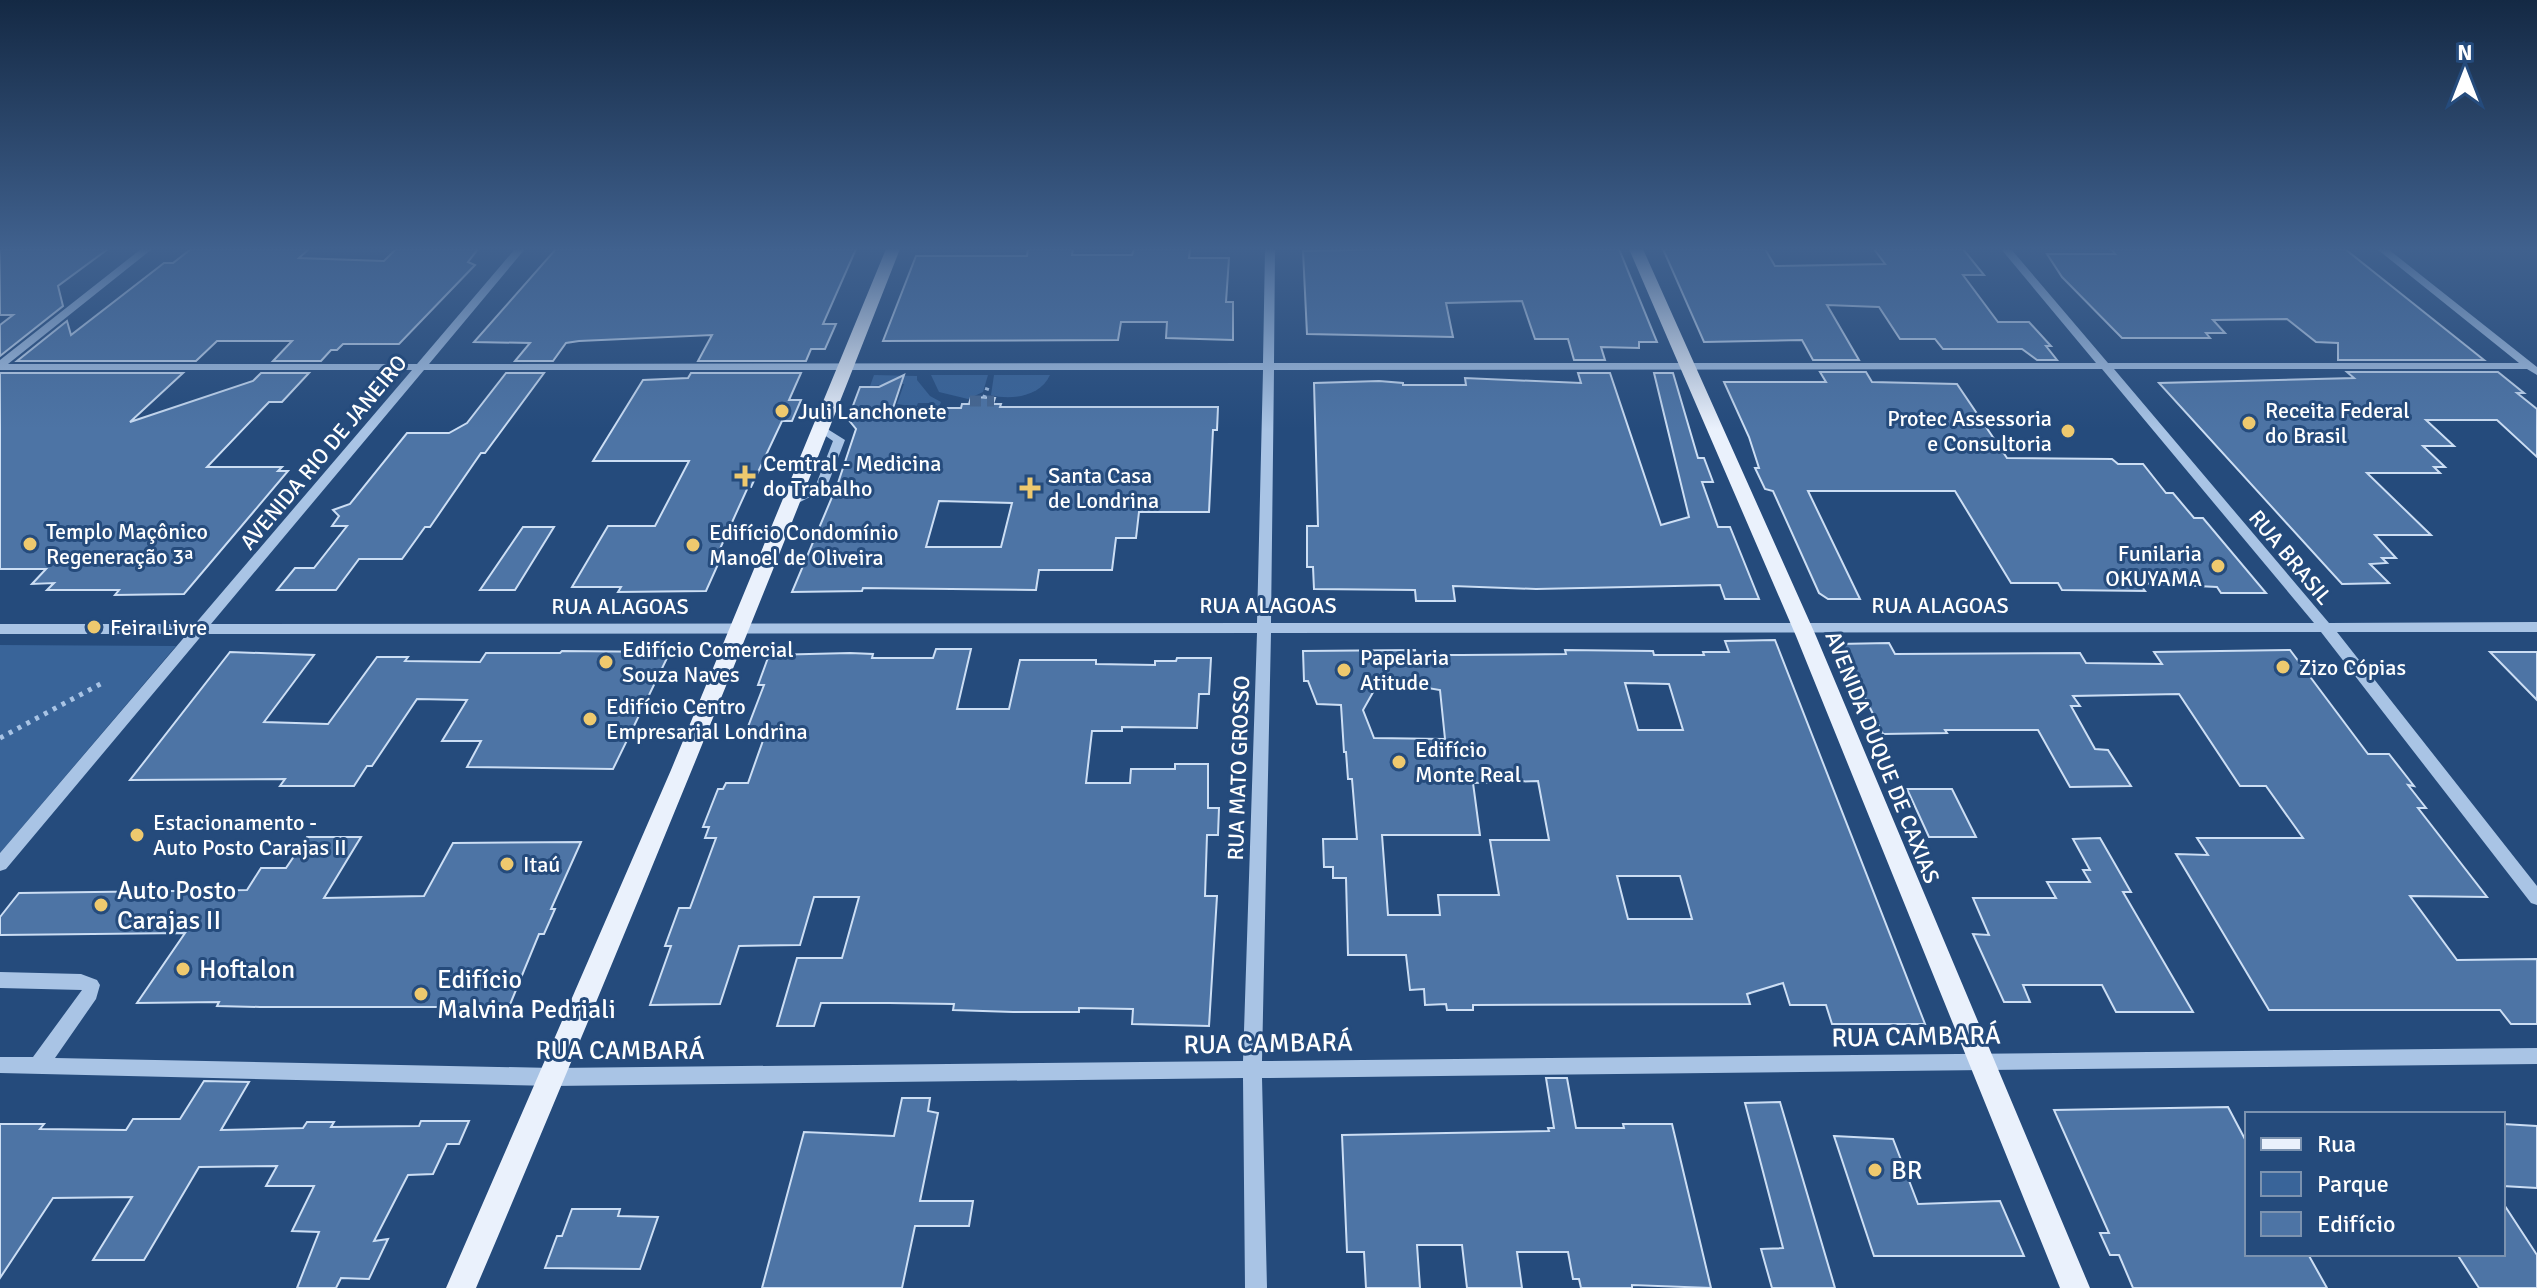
<svg xmlns="http://www.w3.org/2000/svg" width="2537" height="1288" viewBox="0 0 2537 1288" font-family="Signika,sans-serif">
  <rect width="100%" height="100%" fill="#254b7c"/>
  <g fill="#396499">
    <path d="M874,375l43,1v4l13,16 11,6 -2,5h-7v-4h-14l-2,4 -19,-3 7,-20 -34,2z"/>
    <path d="M931,375h57l-5,17 -15,7 -29,-7z"/>
    <path d="M994,375h56c-10,23 -42,25 -59,20z"/>
    <path d="M0,645l176,1 -176,207z"/>
  </g>
  <g fill="#4d74a5" stroke="#ccdef4" stroke-width="2" fill-rule="evenodd">
    <path d="M0,249h108l-50,37 5,20 -63,50v-31l13,-10h-13z"/>
    <path d="M191,249h118l-10,9 85,3 12,-12h82l-10,13 7,3 -76,79h-56l-6,6h-6l-10,11h-48l19,-20h-75l-21,20h-179l50,-40 4,14 93,-72h9z"/>
    <path d="M556,249h300l-33,75h13l-11,25h-14l-5,12h-108l14,-26 -133,6 -13,2 -13,18h-38l15,-18 -56,-1z"/>
    <path d="M1028,249h45l-1,6h60l2,-6h56l-1,9h40l-3,44h7v38l-67,-2 1,-16h-46l-3,18 -235,1 33,-85h111z"/>
    <path d="M1398,249h221l38,93h-18v6l-38,-1 4,13h-31l-6,-21h-33l-13,-38 -76,2 7,34 -146,-3 -4,-83z"/>
    <path d="M1663,249h102l10,17 110,-2 -11,-15h89l21,26h-21l35,47h31l22,24h-5l11,14h-20l-15,-11h-79l-8,-10h-35l-21,-32 -52,-2 32,55h-46l-11,-20 -98,2z"/>
    <path d="M2111,249h234l139,111h-146v-17l-22,-1 -29,-23 -74,1 12,13h-19l4,5h-88l-60,-61 -15,-23h68z"/>
    <path d="M1820,372h46l6,10 85,2 50,74 105,1 6,5h25l23,29h7l21,25h9l63,75h-45l-4,-6 -78,-4 6,8 -83,-1 -4,-7h-47l-56,-92h-147l52,108h-32l-9,-6 -46,-102 -8,-2 -10,-21h4l-10,-31 -25,-55h102z"/>
    <path d="M2347,372h151l26,21h-7l20,16v48l-40,-37h-71l28,26h-31l22,21h-11l6,6h-73l64,62h-56l21,23h-14l5,5 -17,1 19,19 -47,1 -183,-201 195,-5z"/>
    <path d="M0,373h183l-53,49 123,-41 8,-8h48l-27,29h-13l-62,65h75l-4,4h10l-104,123 -69,1 4,-5h-72l7,-7 -22,1 14,-15h-46z"/>
    <path d="M506,373h38l-59,80h-4l-51,74h-5l-23,32h-43l-23,31h-59l18,-22h19l33,-42h-15l7,-10 -6,-6 17,-6 57,-71h42l18,-10z"/>
    <path d="M691,373h110l-12,27h12l-9,21h-10l-31,66h-3l-34,75h5l-13,29 -88,1 3,-5h-49l36,-61h47l34,-65h-96l50,-81 45,-2z"/>
    <path d="M1578,373h32l51,152 28,-8 -35,-144h19l25,85h6l9,24h-11l16,45h12l29,72h-34l-5,-14 -184,4 -83,-3 2,15h-39l-1,-11 -101,-1 -1,-22h-6v-41h11l-4,-143 65,-2 24,2v2h63l-1,-7 116,5z"/>
    <path d="M904,375l-11,33h68l1,-4h7l2,-7 24,1 -2,6h8l-1,3h218l-1,23h-4l-4,82h-70l-3,26h-20l-4,32h-73l-3,20 -173,-2 -1,3 -70,1 46,-109 18,-54 -8,-10 12,-32h19zM939,501l73,2 -11,44h-75z"/>
    <path d="M523,527h31l-39,63h-35z"/>
    <path d="M1775,640l150,384h-93l-6,-19h-36l-7,-22 -36,11 3,10 -277,1v5h-26l-1,-6 -21,1 -1,-16 -14,1 -4,-35h-58l-2,-77h-13v-11h-9l-1,-28h34l-5,-60h-4l-2,-27h-2l-3,-47 -24,-1 -9,-23h-4l-1,-30 112,-1 1,5h45l105,-1 -1,-4 88,1 1,4h50l-1,-3h26l-4,-11zM1625,683l44,1 14,46h-45zM1376,687h46l18,3 5,49 -71,-1 -11,-28zM1538,781l11,59h-59l9,55h-61l2,20h-52l-6,-80h98l-7,-52zM1617,876h63l12,43h-64z"/>
    <path d="M1889,643l6,11 185,-1 6,10 76,1 -8,-12 136,-2 78,104h21l25,32 -6,-1 18,23h-8l69,89 -77,-1 47,64 80,-1v65h-26l-11,-14h-231l-93,-156 32,1 -11,-17h106l-37,-52h-26l-61,-92 -106,2 7,10h-9l24,43 13,1 23,36 -61,1 -32,-57h-93l2,3 -64,1 -45,-90z"/>
    <path d="M936,649h35l-14,60h52l11,-49h76v4l59,1v-4h21l1,-3h34l-2,36h-10l-2,34 -75,-1v4h-30l-6,52h44l1,-14h44v-5h33v44h11l-1,27h-11l-2,61h12l-8,130 -77,-2 1,-15 -54,-1v4h-66l-60,-2 1,-6 -65,-1h-68l-7,23h-37l20,-68h45l17,-61h-45l-14,48 -61,1 -19,58 -70,1 21,-59h-6l14,-38h11l26,-70h-11l4,-11h-6l15,-38h5l3,-6h22l18,-51h-20l18,-47h-6l11,-30 81,-2 23,1 -1,4h61z"/>
    <path d="M562,651l108,1 -57,117 -146,-2 14,-26h-39l25,-41 -50,-1 -45,67h-5l-13,20h-74l5,-7 -155,1 100,-128 84,3 -50,67 64,2 49,-67h31l-3,4 75,1 6,-9h74z"/>
    <path d="M2490,652h47v48z"/>
    <path d="M1907,789h45l24,48h-47z"/>
    <path d="M307,837h54l-37,61 100,-2 29,-53 128,-1 -30,67h4l-11,25h-5l-30,73h-249l-43,-1 2,-4 -82,1 48,-70 -185,2v-18l19,-24 228,-3 14,-22h25z"/>
    <path d="M2100,838l31,54h-8l70,120h-77l-14,-27h-79l7,17h-26l-31,-68 16,1 -16,-37h83l-9,-16h43l-7,-12h7l-17,-31z"/>
    <path d="M1546,1078h21l9,50h48l-1,-4h49l39,164 -79,-3v3h-51l-2,-9h-6l-5,-27h-51l5,36h-55l-5,-43h-45l3,43h-54l-2,-36h-17l-5,-117 207,-4 -1,-3h6z"/>
    <path d="M204,1081l45,1 -28,48 82,-2 4,-6h27l-3,5 88,-1 2,-5h48l-10,23h-12l-14,30 -25,1 -34,66 14,-2 -19,40 -28,-1 -5,10h-39l22,-56 -27,-1 22,-45h-48l11,-20 -78,1 -55,93h-51l39,-63 -79,1 -53,80v-154h44l-4,5 86,1 7,-11h47z"/>
    <path d="M902,1098h28l-2,13 10,2 -18,88h53l-4,25h-54l-13,62h-140l42,-156 90,4z"/>
    <path d="M1780,1102l55,186h-63l-11,-39 22,-1 -38,-145z"/>
    <path d="M2228,1107l19,36v111h61l19,34h-194l-14,-33h-9l-10,-22h9l-55,-123z"/>
    <path d="M2503,1124l34,2v62l-34,-2z"/>
    <path d="M1834,1136l59,3 25,65 82,-3 24,55h-150z"/>
    <path d="M2503,1203l34,52v33h-58l-22,-34h46z"/>
    <path d="M572,1209h48l-2,7 40,1 -18,52 -95,-1 12,-32h5z"/>
  </g>
  <g fill="none" stroke-linecap="round" stroke-linejoin="round">
    <path stroke="#466690" stroke-width="11" stroke-dasharray="11 6" stroke-linecap="butt" d="M970,401h24"/>
    <path stroke="#a9c4e5" stroke-width="4" stroke-dasharray="3 5" stroke-linecap="butt" d="M984,398l5,-15"/>
    <path stroke="#a9c4e5" stroke-width="5" stroke-dasharray="4 6" stroke-linecap="butt" d="M0,738l104,-56"/>
    <g fill="#a9c4e5" fill-rule="evenodd">
      <path d="M141,249h11l-144,115h409l98,-115h10l-96,115 834,-1 2,-114h10l-1,114h822l-95,-114h10l97,114h411l-142,-114h11l149,118v8l-10,-6h-413l215,254 208,-1v10h-200l200,254v19l-6,-2 -210,-271 -1050,1 -9,428 1275,-13v16l-1275,14 5,210h-22l-2,-210 -690,8 -553,-13v-16h33l49,-67 -82,-2v-16l81,2 16,6 3,5 -4,14 -41,59 498,10 690,-7 14,-428 -1054,1 -197,235 -6,2v-18l187,-219h-187v-10h195l217,-254h-412v-10zM2102,369l212,254h-1043l3,-253zM424,370h839l-6,253 -1046,1z"/>
      <path d="M821,425l24,15 -19,49 -30,15h-8l-2,-3 2,-3 27,-11 18,-46 -16,-11v-4z"/>
    </g>
    <g fill="#eaf1fc" fill-rule="evenodd">
      <path d="M886,249h14c-136,348 -278,695 -424,1039h-30l225,-518z"/>
      <path d="M1629,249h14l173,387 274,652h-30l-264,-652z"/>
    </g>
  </g>
  <linearGradient id="sky" x2="0" y2="1"><stop stop-color="#142944"/><stop offset="0.58" stop-color="#40618e"/><stop offset="1" stop-color="#40618e" stop-opacity="0"/></linearGradient>
  <rect width="2537" height="429" fill="url(#sky)"/>
  <g fill="#eec96e" stroke="#254b7c" stroke-width="3">
    <circle cx="782" cy="411" r="8"/>
    <circle cx="2249" cy="423" r="8"/>
    <circle cx="2068" cy="431" r="8"/>
    <path d="M741 464h8v8h8v8h-8v8h-8v-8h-8v-8h8z"/>
    <path d="M1026 476h8v8h8v8h-8v8h-8v-8h-8v-8h8z"/>
    <circle cx="30" cy="544" r="8"/>
    <circle cx="693" cy="545" r="8"/>
    <circle cx="2218" cy="566" r="8"/>
    <circle cx="94" cy="627" r="8"/>
    <circle cx="606" cy="662" r="8"/>
    <circle cx="2283" cy="667" r="8"/>
    <circle cx="1344" cy="670" r="8"/>
    <circle cx="590" cy="719" r="8"/>
    <circle cx="1399" cy="762" r="8"/>
    <circle cx="137" cy="835" r="8"/>
    <circle cx="507" cy="864" r="8"/>
    <circle cx="101" cy="905" r="8"/>
    <circle cx="183" cy="969" r="8"/>
    <circle cx="421" cy="994" r="8"/>
    <circle cx="1875" cy="1170" r="8"/>
  </g>
  <g text-anchor="middle" stroke-width="6" stroke-linejoin="round" paint-order="stroke">
    <g font-size="22" fill="#fff" stroke="#254b7c" text-anchor="start">
      <text x="2265" y="418">Receita Federal<tspan x="2265" dy="25">do Brasil</tspan></text>
      <text x="798" y="419">Juli Lanchonete</text>
      <text x="2052" y="426" text-anchor="end">Protec Assessoria<tspan x="2052" dy="25">e Consultoria</tspan></text>
      <text x="763" y="471">Cemtral - Medicina<tspan x="763" dy="25">do Trabalho</tspan></text>
      <text x="1048" y="483">Santa Casa<tspan x="1048" dy="25">de Londrina</tspan></text>
      <text x="46" y="539">Templo Maçônico<tspan x="46" dy="25">Regeneração 3ª</tspan></text>
      <text x="709" y="540">Edifício Condomínio<tspan x="709" dy="25">Manoel de Oliveira</tspan></text>
      <text x="2202" y="561" text-anchor="end">Funilaria<tspan x="2202" dy="25">OKUYAMA</tspan></text>
      <text x="110" y="635">Feira Livre</text>
      <text x="622" y="657">Edifício Comercial<tspan x="622" dy="25">Souza Naves</tspan></text>
      <text x="1360" y="665">Papelaria<tspan x="1360" dy="25">Atitude</tspan></text>
      <text x="2299" y="675">Zizo Cópias</text>
      <text x="606" y="714">Edifício Centro<tspan x="606" dy="25">Empresarial Londrina</tspan></text>
      <text x="1415" y="757">Edifício<tspan x="1415" dy="25">Monte Real</tspan></text>
      <text x="153" y="830">Estacionamento -<tspan x="153" dy="25">Auto Posto Carajas II</tspan></text>
      <text x="523" y="872">Itaú</text>
    </g>
    <g font-size="22" fill="#fff" stroke="#254b7c">
      <text transform="translate(323 452) rotate(-50)" y="8">AVENIDA RIO DE JANEIRO</text>
      <text transform="translate(2291 557) rotate(50)" y="8">RUA BRASIL</text>
      <text x="1268" y="613">RUA ALAGOAS</text>
      <text x="1940" y="613">RUA ALAGOAS</text>
      <text x="620" y="614">RUA ALAGOAS</text>
      <text transform="translate(1883 757) rotate(68)" y="8">AVENIDA DUQUE DE CAXIAS</text>
      <text transform="translate(1238 768) rotate(-88)" y="8">RUA MATO GROSSO</text>
    </g>
    <g font-size="26" fill="#fff" stroke="#254b7c" text-anchor="start">
      <text x="117" y="899">Auto Posto<tspan x="117" dy="30">Carajas II</tspan></text>
      <text x="199" y="978">Hoftalon</text>
      <text x="437" y="988">Edifício<tspan x="437" dy="30">Malvina Pedriali</tspan></text>
      <text x="1891" y="1179">BR</text>
    </g>
    <g font-size="26" fill="#fff" stroke="#254b7c">
      <text transform="translate(1916 1036) rotate(-1)" y="9">RUA CAMBARÁ</text>
      <text transform="translate(1268 1043) rotate(-1)" y="9">RUA CAMBARÁ</text>
      <text x="620" y="1059">RUA CAMBARÁ</text>
    </g>
  </g>
  <rect x="2245" y="1112" width="260" height="144" fill="#254b7c" stroke="#7c93b0" stroke-width="2"/>
  <rect x="2261" y="1138" width="40" height="12" fill="#eaf1fc" stroke="#7c93b0" stroke-width="2"/>
  <text x="2317" y="1152" font-size="24" fill="#ffffff">Rua</text>
  <rect x="2261" y="1172" width="40" height="24" fill="#396499" stroke="#7c93b0" stroke-width="2"/>
  <text x="2317" y="1192" font-size="24" fill="#ffffff">Parque</text>
  <rect x="2261" y="1212" width="40" height="24" fill="#4d74a5" stroke="#7c93b0" stroke-width="2"/>
  <text x="2317" y="1232" font-size="24" fill="#ffffff">Edifício</text>
  <g transform="translate(2465 72)" stroke="#254b7c" stroke-width="6" paint-order="stroke">
  <path d="M0-6L14 30L0 20L-14 30Z" fill="#ffffff"/>
  <text y="-12" font-size="22" font-weight="bold" text-anchor="middle" fill="#ffffff">N</text>
  </g>
</svg>
